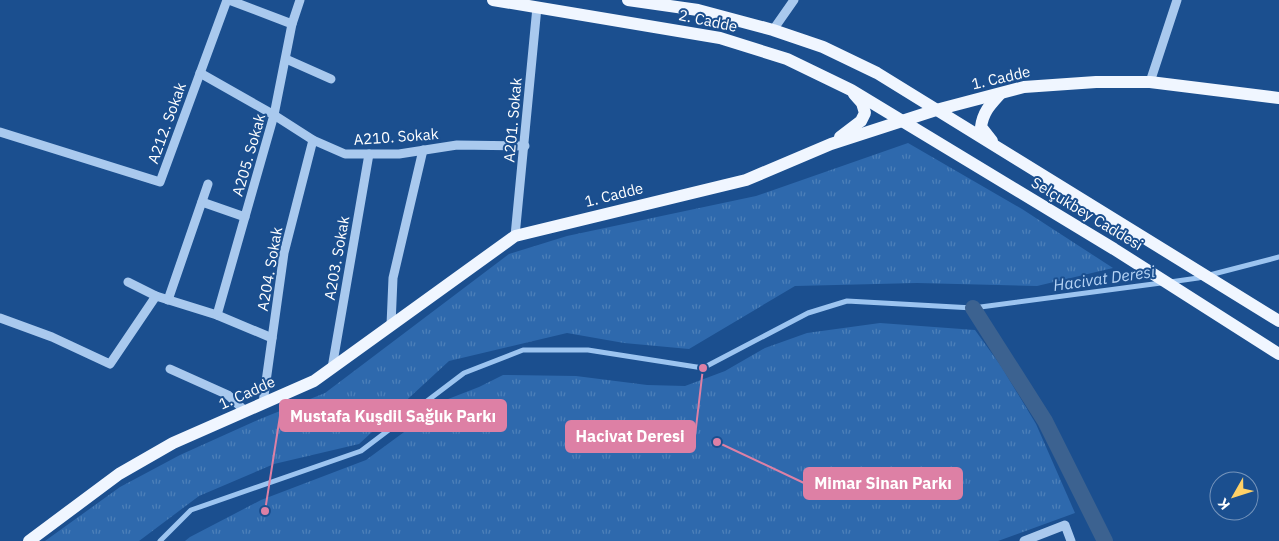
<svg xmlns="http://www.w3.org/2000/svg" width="1279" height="541" viewBox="0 0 1279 541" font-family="'IBM Plex Sans',sans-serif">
  <defs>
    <pattern id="grass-tufts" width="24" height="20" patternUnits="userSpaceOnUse" patternTransform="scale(1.25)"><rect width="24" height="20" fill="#2e69ad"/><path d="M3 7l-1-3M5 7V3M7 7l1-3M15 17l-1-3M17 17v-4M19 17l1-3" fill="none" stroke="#4d80b9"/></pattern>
  </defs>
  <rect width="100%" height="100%" fill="#1b4f8f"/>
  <g fill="url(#grass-tufts)">
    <path d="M908,143l114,66 91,59 -76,18 -120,-3 -122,3 -106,63 -65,-6 -57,-10 -118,28 -90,83 -85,20 -75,32 -60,45h-94l75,-54 60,-32 80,-36 65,-26 184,-139 58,-18 189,-40z"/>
    <path d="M880,323l95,7 26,36 35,58 39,89 -77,28h-813l5,-4 71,-37 105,-40 49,-36 28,-23 36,-14 24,-12 73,1 71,9 38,1 40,-15 40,-23 42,-15z"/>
  </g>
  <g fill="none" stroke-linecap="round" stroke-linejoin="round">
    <g stroke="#9cc4f0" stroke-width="5">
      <path d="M1170,282l28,-4 81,-21"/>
      <path d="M160,541l31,-31 170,-59 103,-78 59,-23h65l115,18 105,-55 39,-12 126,7 188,-25"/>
    </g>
    <path stroke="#3c6290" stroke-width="16" d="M973,308l72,113 60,120"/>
    <g stroke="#a9c9ee" stroke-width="9">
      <path d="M229,0l63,24"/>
      <path d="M773,30l21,-30"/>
      <path d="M286,59l45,20"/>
      <path d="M200,73l74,42 39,25 32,14h54l58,-9 68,1"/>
      <path d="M1150,82l27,-82"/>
      <path d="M0,132l160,50 67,-182"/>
      <path d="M202,202l43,15"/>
      <path d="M515,236l22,-229"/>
      <path d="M128,282l28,14 61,19 55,23"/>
      <path d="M168,300l40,-116"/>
      <path d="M217,315l57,-200 18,-91 8,-24"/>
      <path d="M0,318l52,19 58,27 46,-68"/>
      <path d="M391,325l2,-47 30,-128"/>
      <path d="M332,368l37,-214"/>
      <path d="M170,369l58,26 17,16"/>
      <path d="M263,403l21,-150 29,-113"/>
      <path d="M1024,541l41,-16 6,16"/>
    </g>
    <g stroke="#f0f6ff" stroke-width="12">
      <path d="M493,0l227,38 67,21 64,31 263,159 165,105"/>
      <path d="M628,0l70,10 75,20 50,17 54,26 402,248"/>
      <path d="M840,137l21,-16 4,-8 -3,-10 -8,-9"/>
      <path d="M992,141l-11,-14c2,-15 9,-22 19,-33"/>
      <path d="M29,541l90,-67 54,-31 141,-62 201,-145 231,-56 85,-36 105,-34 88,-23 72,-5h54l129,16"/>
    </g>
  </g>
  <g text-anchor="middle" stroke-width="4" stroke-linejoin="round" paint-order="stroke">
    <g font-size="15" fill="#fff" stroke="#1b4f8f">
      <text transform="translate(708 21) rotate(12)" y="5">2. Cadde</text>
      <text transform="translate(1001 78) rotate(-13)" y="5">1. Cadde</text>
      <text transform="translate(513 120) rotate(-85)" y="5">A201. Sokak</text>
      <text transform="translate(167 123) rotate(-70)" y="5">A212. Sokak</text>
      <text transform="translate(396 137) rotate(-4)" y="5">A210. Sokak</text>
      <text transform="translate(249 155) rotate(-74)" y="5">A205. Sokak</text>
      <text transform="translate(614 195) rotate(-14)" y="5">1. Cadde</text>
      <text transform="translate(1087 214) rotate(31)" y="5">Selçukbey Caddesi</text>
      <text transform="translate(337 258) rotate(-80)" y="5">A203. Sokak</text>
      <text transform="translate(270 269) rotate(-80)" y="5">A204. Sokak</text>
      <text transform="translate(247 393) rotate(-24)" y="5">1. Cadde</text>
    </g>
    <g font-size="16" font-style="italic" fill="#b5d3f5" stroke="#1b4f8f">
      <text transform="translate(1104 278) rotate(-8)" y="6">Hacivat Deresi</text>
    </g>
  </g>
  <path fill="none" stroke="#dd80a5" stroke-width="2" d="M265 511L280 416M703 368L695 436M717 442L804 483"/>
  <g fill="#dd80a5" stroke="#1b4f8f" stroke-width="2">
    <circle cx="265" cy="511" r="5"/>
    <circle cx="703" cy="368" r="5"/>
    <circle cx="717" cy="442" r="5"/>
  </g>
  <g fill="#dd80a5" stroke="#dd80a5" stroke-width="2">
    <rect x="280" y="400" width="226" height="31" rx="5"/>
    <rect x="566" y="421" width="129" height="31" rx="5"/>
    <rect x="804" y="468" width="158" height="31" rx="5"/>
  </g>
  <g font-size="16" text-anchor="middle" font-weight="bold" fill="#fff">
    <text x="393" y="422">Mustafa Kuşdil Sağlık Parkı</text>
    <text x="630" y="442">Hacivat Deresi</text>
    <text x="883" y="489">Mimar Sinan Parkı</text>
  </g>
  <g transform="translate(1234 496) rotate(231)"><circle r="24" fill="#1b4f8f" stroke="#7695bc"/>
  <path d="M0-4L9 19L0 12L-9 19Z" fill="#ffd166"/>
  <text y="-8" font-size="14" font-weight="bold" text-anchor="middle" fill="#ffffff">K</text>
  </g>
</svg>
